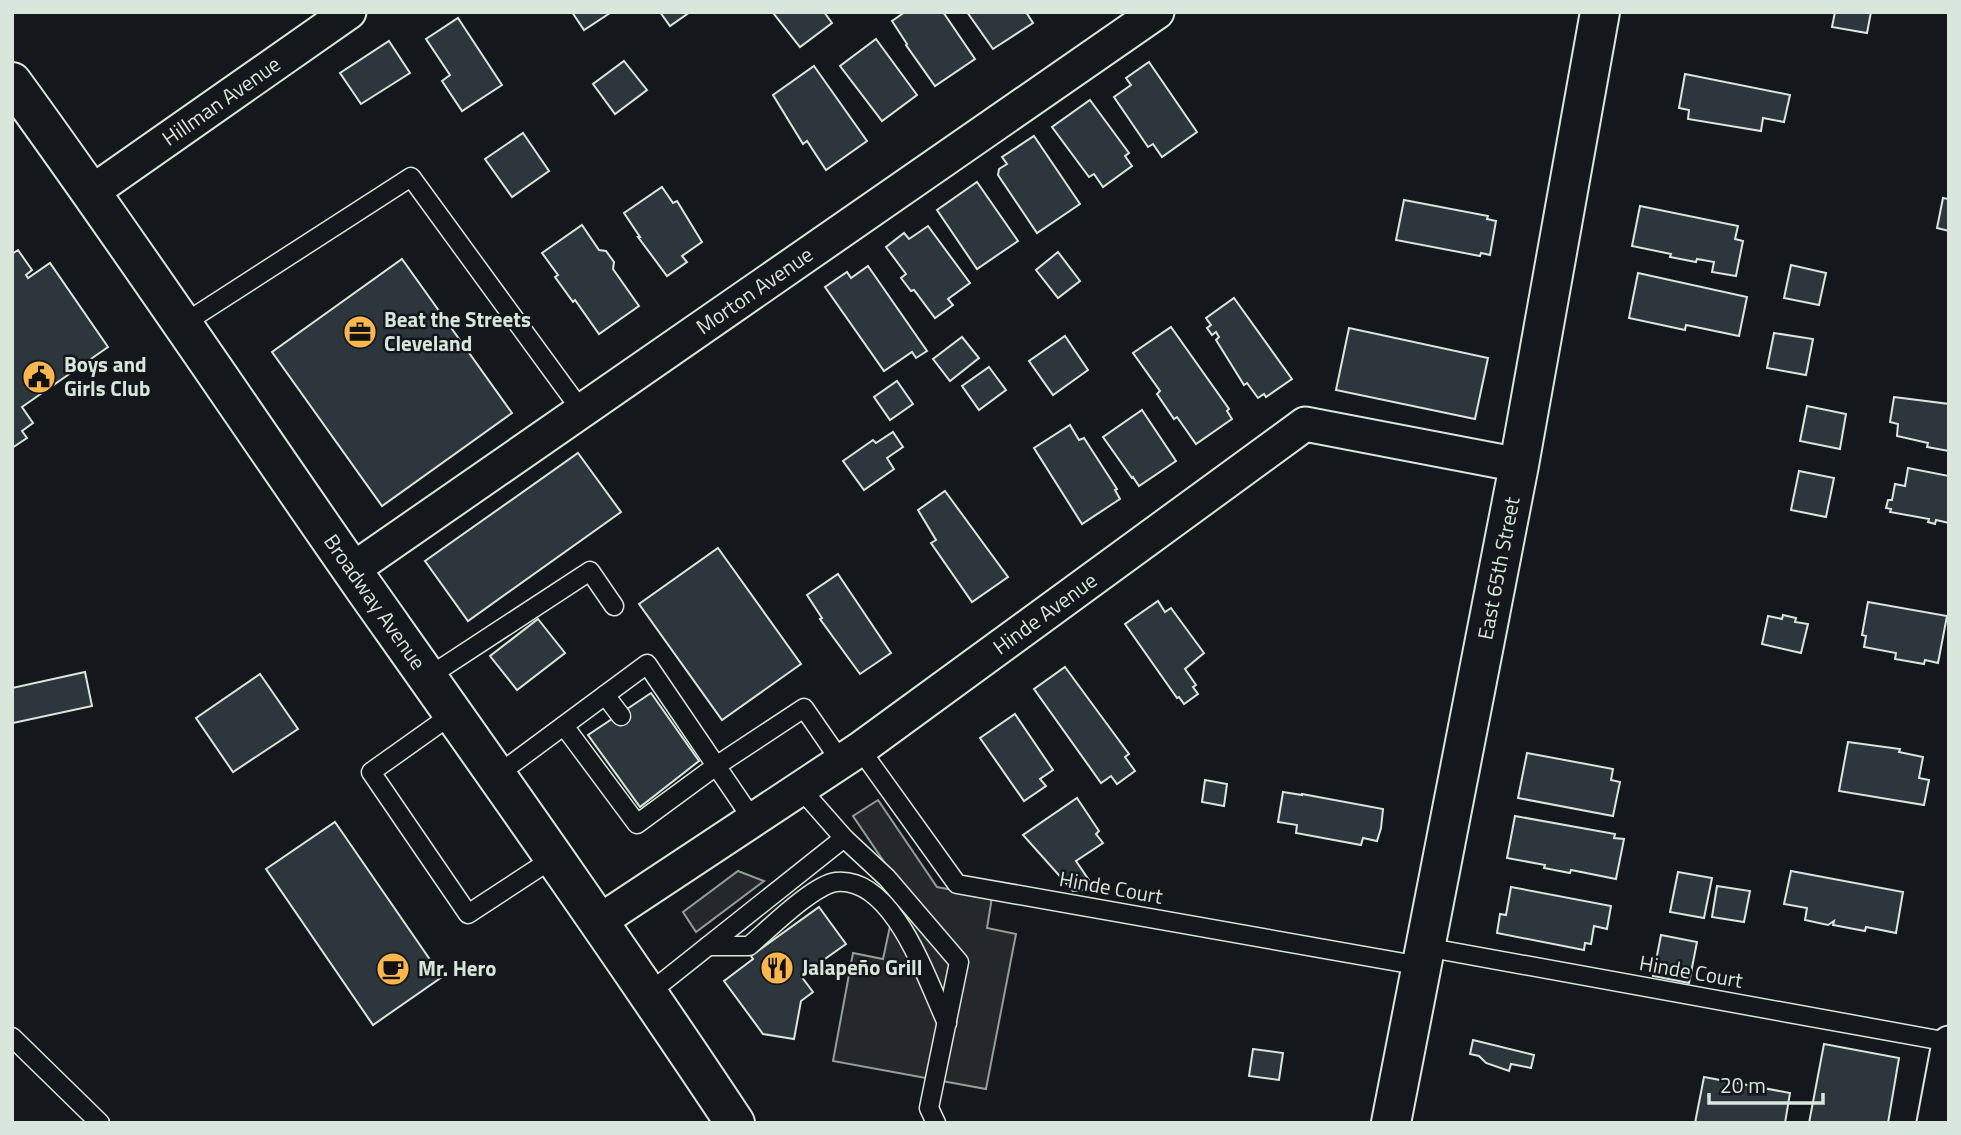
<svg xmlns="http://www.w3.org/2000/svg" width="1961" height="1135" viewBox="0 0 1961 1135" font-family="'Titillium Web',sans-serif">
  <rect width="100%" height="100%" fill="#14181c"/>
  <g fill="#24282b" stroke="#939e99" stroke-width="2">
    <path d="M878,800l59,87 55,10 -5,31 29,6 -30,155 -153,-28 20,-108 30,6 16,-75 -46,-68z"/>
    <path d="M738,871l26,10 -68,51 -13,-20z"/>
  </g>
  <g fill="#2c363c" stroke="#d8e6dc" stroke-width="2">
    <path d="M572,12h38v1l-26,17z"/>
    <path d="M660,12h30l-20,14z"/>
    <path d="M776,12h48l8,11 -32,24 -26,-33z"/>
    <path d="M905,12h38l32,47 -40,27 -29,-41 1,-1 -15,-23z"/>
    <path d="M967,12h59l7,11 -40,26z"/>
    <path d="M1835,12h36l-4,21 -35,-6z"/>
    <path d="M458,18l44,67 -40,26 -20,-30 8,-6 -24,-36z"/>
    <path d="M876,39l41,56 -35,26 -42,-55z"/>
    <path d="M389,41l21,32 -49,31 -21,-31z"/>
    <path d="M624,61l23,29 -32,24 -22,-30z"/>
    <path d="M1149,62l48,70 -35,25 -9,-13 -5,3 -34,-50 17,-12 -5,-7z"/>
    <path d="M814,66l53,75 -41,29 -19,-29 -4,3 -30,-49z"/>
    <path d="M1685,74l105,21 -6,27 -21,-4 -2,13 -73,-12 1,-9 -10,-2z"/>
    <path d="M1090,100l39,53 -4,3 7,10 -29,21 -9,-13 -5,3 -37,-50z"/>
    <path d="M523,133l26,38 -37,26 -27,-38z"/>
    <path d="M1034,136l46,68 -43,29 -39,-58 1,-6 8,-5 -5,-7z"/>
    <path d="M977,182l41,59 -41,28 -40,-59z"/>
    <path d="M662,187l11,16 4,-2 25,41 -20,14 5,6 -20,14 -29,-39h2l-16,-24z"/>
    <path d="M1943,198l6,1v32l-12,-3z"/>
    <path d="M1404,200l84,16 -1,3 9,2 -6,34 -9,-2 -1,3 -84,-16z"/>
    <path d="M1640,206l98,20 -3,13 8,2 -7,35 -24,-4 2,-10 -17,-3 -1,3 -26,-5 1,-3 -39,-8z"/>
    <path d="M582,225l17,25 7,1 8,11 -1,7 26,37 -40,28 -24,-34 -2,2 -18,-25 3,-2 -16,-22z"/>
    <path d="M928,226l42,57 -22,16 5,6 -18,13 -21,-28 -3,1 -10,-13 5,-4 -20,-27 18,-14 5,6z"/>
    <path d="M18,250l14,20 -6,5 2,3 22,-15 58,84 -86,60 11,16 -11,8 5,7 -15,10v-194z"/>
    <path d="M1058,252l22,29 -22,17 -22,-28z"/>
    <path d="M402,259l110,154 -130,93 -110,-154z"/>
    <path d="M1791,265l35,8 -7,32 -35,-7z"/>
    <path d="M868,266l59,85 -11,7 -4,-6 -28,19 -59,-84 22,-15 4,6z"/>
    <path d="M1638,273l109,24 -8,39 -53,-11 -1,5 -56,-12z"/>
    <path d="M1234,298l58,81 -26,18 -2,-3 -6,4 -11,-15 -3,2 -28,-45 3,-3 -3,-5 -4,3 -5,-7 4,-3 -5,-7z"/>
    <path d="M1171,327l58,82 -2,2 5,8 -36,25 -19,-27 -3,2 -17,-25 3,-3 -27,-38z"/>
    <path d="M1349,328l139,30 -13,61 -139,-29z"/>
    <path d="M1774,333l39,6 -7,36 -39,-7z"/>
    <path d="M1065,336l23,34 -35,25 -24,-34z"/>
    <path d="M962,337l17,21 -29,23 -17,-22z"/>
    <path d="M989,367l17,23 -27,20 -17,-24z"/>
    <path d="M897,381l16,23 -23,16 -16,-23z"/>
    <path d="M1894,397l55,7v47l-22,-4 1,-4 -31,-7 1,-12 -8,-2z"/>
    <path d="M1807,406l39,8 -6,35 -40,-8z"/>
    <path d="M1142,410l34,51 -37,25 -6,-9 -1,1 -29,-41z"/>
    <path d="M1070,425l9,15 5,-2 33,51 -2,1 5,9 -38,25 -48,-76z"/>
    <path d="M893,432l10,15 -16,11 7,11 -30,21 -21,-29 30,-21 3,3z"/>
    <path d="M578,453l43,59 -153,109 -43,-60z"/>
    <path d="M1908,468l41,8v47l-13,-3 -1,4 -7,-2 1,-3 -39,-7 1,-3 -5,-1 2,-8h4l3,-16 10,2z"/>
    <path d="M1799,471l35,7 -8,39 -35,-7z"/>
    <path d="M945,491l63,86 -36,25 -41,-59 5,-3 -18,-30z"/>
    <path d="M718,548l83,116 -79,56 -83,-116z"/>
    <path d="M838,574l53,79 -31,21 -40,-55 2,-1 -15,-23z"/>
    <path d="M1158,601l7,11 6,-4 33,45 -19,16 11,16 -3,2 5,7 -14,10 -5,-7 -2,1 -52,-74z"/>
    <path d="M1868,602l79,14 -9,47 -13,-3 -1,4 -29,-5 1,-6 -32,-6 2,-11 -4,-1z"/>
    <path d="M1783,615l13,3 -1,4 13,2 -7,29 -39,-9 6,-28 14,3z"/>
    <path d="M538,619l27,34 -48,37 -27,-34z"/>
    <path d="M1065,667l64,87 -4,3 10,14 -18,13 -6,-8 -10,7 -67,-94z"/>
    <path d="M85,672l7,34 -79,17 -1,-35z"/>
    <path d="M260,674l38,55 -65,43 -37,-54z"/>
    <path d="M651,693l48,68 -59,46 -52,-72z"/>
    <path d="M1015,714l38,56 -13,9 6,7 -22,15 -44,-63z"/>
    <path d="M1848,742l52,7 -1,3 24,5 -4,21 10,2 -5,25 -85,-14z"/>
    <path d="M1527,753l86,16 -2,11 9,2 -7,34 -95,-18z"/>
    <path d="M1205,780l22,4 -3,22 -22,-4z"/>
    <path d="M1283,792l19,3v-1l81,15 -2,19 -4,13 -14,-3 -2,7 -65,-12 1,-8 -19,-3z"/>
    <path d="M1077,798l22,33 -3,3 7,9 -27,18 19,28 -22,2 -50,-56z"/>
    <path d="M1515,816l100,18 -1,4 10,1 -8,40 -45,-9 -1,3 -26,-5 1,-3 -38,-7z"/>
    <path d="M335,822l107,155 -69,48 -107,-156z"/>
    <path d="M1791,871l112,21 -7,41 -30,-6 -1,4 -32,-6 1,-4 -6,4 -23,-5 2,-12 -23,-4z"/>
    <path d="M1678,872l34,6 -8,40 -34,-6z"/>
    <path d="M1717,886l33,5 -6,31 -32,-5z"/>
    <path d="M1511,887l100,19 -4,23 -13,-3 -3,18 -6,-1 -1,7 -87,-17 3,-19 6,1z"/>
    <path d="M819,907l27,37 -45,32 12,16 -12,9 -7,38 -31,-5 -39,-53 29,-22 -2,-3z"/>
    <path d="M1661,935l36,7 -8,41 -36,-7z"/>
    <path d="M1473,1040l61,15 -3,13 -20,-4 -2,7 -23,-8 -7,-7 -9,-2z"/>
    <path d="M1824,1044l75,14 -11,65h-79z"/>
    <path d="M1253,1049l30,4 -4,27 -30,-4z"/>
    <path d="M1704,1077l86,16 -5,30h-90z"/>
  </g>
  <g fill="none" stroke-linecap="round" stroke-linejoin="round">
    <defs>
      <g id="service">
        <path d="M183,324l228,-147 170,233"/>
        <path d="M428,677l162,-106 24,35"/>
        <path d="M605,695l16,21"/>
        <path d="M454,713l-83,59 97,142 87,-57"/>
        <path d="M564,726l73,98 79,-58 88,-58 36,52"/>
        <path d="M860,749l97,135 464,82"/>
        <path d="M497,775l150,-111 106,156"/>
        <path d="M800,788l44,50 43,40 72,84 -30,146 7,15"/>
        <path d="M708,946h41c19,-16 64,-61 87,-64 58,-6 91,99 111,141"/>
        <path d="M1425,947l524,95"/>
        <path d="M649,993l195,-155"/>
        <path d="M12,1037l88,86"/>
      </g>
      <g id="minor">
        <path id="s1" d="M92,192l257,-180"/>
        <path id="s2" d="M352,570l805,-558"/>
        <path id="s3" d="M600,921l260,-172 445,-325 214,41"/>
        <path d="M1934,1123l15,-80"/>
      </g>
      <g id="tertiary">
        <path id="s4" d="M1391,1123l128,-658 81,-453"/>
      </g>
      <g id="primary">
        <path id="s5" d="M12,82c121,166 235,338 353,507 125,177 250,353 370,534"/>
      </g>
    </defs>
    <use href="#service" stroke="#d8e6dc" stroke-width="21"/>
    <use href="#minor" stroke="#d8e6dc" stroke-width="37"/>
    <use href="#tertiary" stroke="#d8e6dc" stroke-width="42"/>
    <use href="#primary" stroke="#d8e6dc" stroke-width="42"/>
    <use href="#service" stroke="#14181c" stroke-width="18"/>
    <use href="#minor" stroke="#14181c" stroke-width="33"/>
    <use href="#tertiary" stroke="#14181c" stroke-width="38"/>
    <use href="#primary" stroke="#14181c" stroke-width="38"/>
  </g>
  <defs>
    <symbol id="office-disc" viewBox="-11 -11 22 22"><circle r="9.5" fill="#ffb74d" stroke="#14181c"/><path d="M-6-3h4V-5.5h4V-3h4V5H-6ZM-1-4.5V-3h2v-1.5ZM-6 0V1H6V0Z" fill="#111"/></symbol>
    <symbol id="civic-disc" viewBox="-11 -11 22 22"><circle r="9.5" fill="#ffb74d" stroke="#14181c"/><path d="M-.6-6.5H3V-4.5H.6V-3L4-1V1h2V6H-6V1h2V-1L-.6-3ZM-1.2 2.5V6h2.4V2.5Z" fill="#111"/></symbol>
    <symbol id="restaurant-disc" viewBox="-11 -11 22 22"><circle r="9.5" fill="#ffb74d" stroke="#14181c"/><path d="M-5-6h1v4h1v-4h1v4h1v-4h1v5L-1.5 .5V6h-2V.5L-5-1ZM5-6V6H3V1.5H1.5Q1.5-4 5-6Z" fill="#111"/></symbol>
    <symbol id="cafe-disc" viewBox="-11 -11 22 22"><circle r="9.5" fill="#ffb74d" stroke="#14181c"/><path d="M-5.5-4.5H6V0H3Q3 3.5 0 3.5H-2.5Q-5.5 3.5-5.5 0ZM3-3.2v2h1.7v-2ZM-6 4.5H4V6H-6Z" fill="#111"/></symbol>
  </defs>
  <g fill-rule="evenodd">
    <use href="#office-disc" x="341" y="313" width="38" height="38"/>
    <use href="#civic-disc" x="20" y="358" width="38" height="38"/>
    <use href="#restaurant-disc" x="758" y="949" width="38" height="38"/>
    <use href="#cafe-disc" x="374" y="950" width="38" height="38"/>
  </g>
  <g text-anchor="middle" stroke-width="5" stroke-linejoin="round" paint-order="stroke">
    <g font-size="21" fill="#d8e6dc" stroke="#14181c">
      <text dy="7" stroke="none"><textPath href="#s1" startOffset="158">Hillman Avenue</textPath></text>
      <text dy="7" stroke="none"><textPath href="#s2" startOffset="490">Morton Avenue</textPath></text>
      <text dy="7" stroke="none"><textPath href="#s4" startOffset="565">East 65th Street</textPath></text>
      <text dy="7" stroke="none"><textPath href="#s5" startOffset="634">Broadway Avenue</textPath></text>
      <text dy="7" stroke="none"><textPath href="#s3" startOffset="541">Hinde Avenue</textPath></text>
      <text transform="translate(1111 888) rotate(10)" y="7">Hinde Court</text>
      <text transform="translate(1691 972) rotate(10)" y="7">Hinde Court</text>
    </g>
    <g font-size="21" font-weight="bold" fill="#d8e6dc" stroke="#14181c" text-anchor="start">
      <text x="384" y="327">Beat the Streets<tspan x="384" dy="24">Cleveland</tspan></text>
      <text x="64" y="372">Boys and<tspan x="64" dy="24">Girls Club</tspan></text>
      <text x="802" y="975">Jalapeño Grill</text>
      <text x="418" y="976">Mr. Hero</text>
    </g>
  </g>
  <rect width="1961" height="1135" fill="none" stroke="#d8e6dc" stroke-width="28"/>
  <path d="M1709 1093v10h114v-10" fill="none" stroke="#d8e6dc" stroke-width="3.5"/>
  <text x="1720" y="1093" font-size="21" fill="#d8e6dc" stroke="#14181c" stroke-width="5" paint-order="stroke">20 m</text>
</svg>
